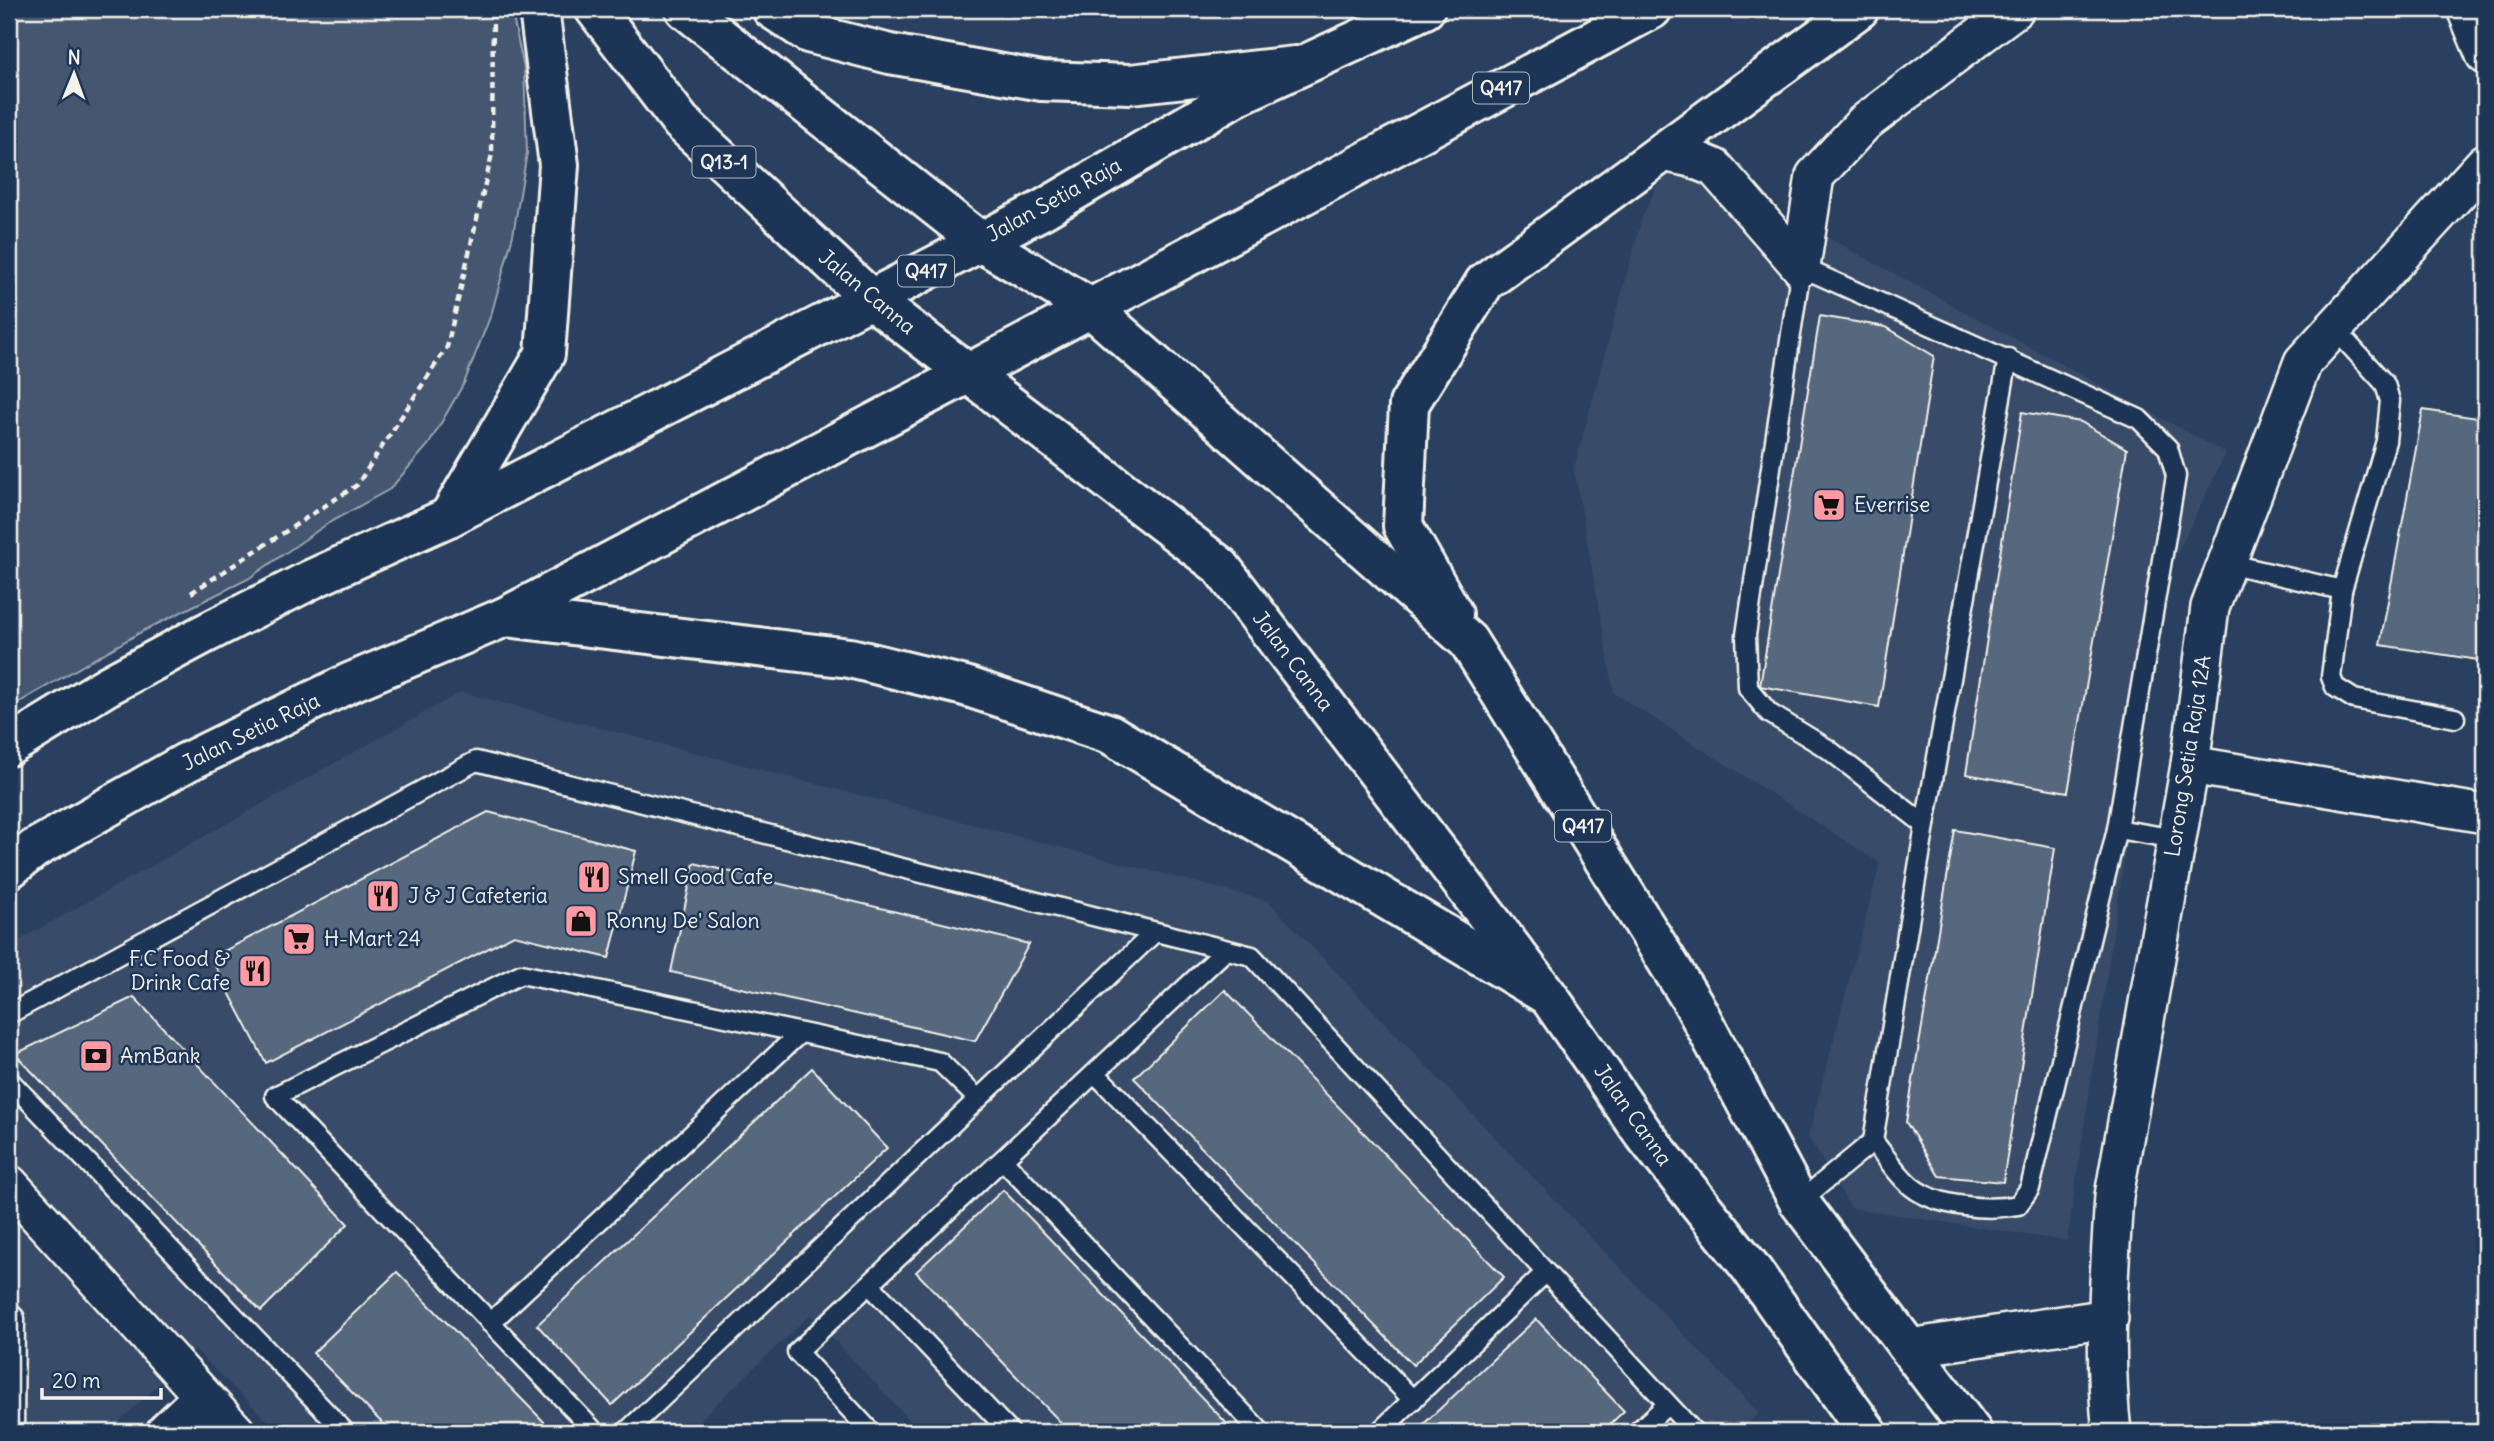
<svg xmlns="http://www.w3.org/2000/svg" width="2494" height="1441" viewBox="0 0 2494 1441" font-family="Delius,sans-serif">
  <rect width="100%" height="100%" fill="#2a4060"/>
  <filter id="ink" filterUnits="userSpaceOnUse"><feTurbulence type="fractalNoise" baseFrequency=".0143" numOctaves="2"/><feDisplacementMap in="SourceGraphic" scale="14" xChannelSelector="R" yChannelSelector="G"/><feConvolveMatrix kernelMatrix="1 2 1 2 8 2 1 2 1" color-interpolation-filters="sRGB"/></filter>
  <g filter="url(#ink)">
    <g fill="#374c69">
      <path d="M1671,153l555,300 -59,121 -100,667 -216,-33 -43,-71 72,-274 -266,-170 -40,-225 68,-250z"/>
      <path d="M461,692l807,209 491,512 -21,19h-817l-111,-117 -123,117h-408l-84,-82 -87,82h-99v-486z"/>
    </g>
    <path fill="#445771" stroke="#9ca4ac" stroke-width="2" d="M9,9h502l13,59 3,85 -14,82 -21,77 -28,71 -35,61 -39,45 -63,35 -79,55 -105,52 -134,77z"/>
    <g fill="#56677d" stroke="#f4f1e8" stroke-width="2">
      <path d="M1820,316l66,11 48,29 -55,351 -119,-21z"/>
      <path d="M2423,410l62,9v242l-105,-16z"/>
      <path d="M2022,412l59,10 46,27 -59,343 -102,-18z"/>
      <path d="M488,812l148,39 -27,107 -95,-23 -248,128 -55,-105z"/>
      <path d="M1955,830l100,18 -52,334 -64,-6 -33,-54z"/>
      <path d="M694,863l335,81 -54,97 -304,-69z"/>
      <path d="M1225,990l279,287 -91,88 -279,-287z"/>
      <path d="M134,997l214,227 -87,87 -246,-257z"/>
      <path d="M812,1068l75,80 -275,257 -75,-80z"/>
      <path d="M1003,1190l232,242h-165l-154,-160z"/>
      <path d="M397,1272l157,160h-163l-78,-79z"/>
      <path d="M1536,1319l88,92 -22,21h-187z"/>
    </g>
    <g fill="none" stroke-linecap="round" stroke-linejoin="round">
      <defs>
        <g id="service">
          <path d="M2334,328l51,56 5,17 -4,40 -44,149 -11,87 4,10 19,12 101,19"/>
          <path d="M2227,563l115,27"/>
          <path d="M2117,829l59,10"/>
          <path d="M9,1014l467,-253 776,195 442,476"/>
          <path d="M1095,1073l318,327"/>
          <path d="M9,1080l336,352"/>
          <path d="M1873,1141c12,14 24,34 39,46 25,20 76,24 106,18l12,-17 87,-359 59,-353 -8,-28 -29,-29 -338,-152 -55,368 2,53 21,25 59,36 97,76"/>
          <path d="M1003,1160l258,272"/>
          <path d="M1799,1202l74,-61 52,-316 83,-467"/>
          <path d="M870,1285l140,147"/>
          <path d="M9,1311l6,7 -1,114"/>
          <path d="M490,1323l310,-290"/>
          <path d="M595,1432l-320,-336 246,-122 419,88 38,37"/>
          <path d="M626,1432l529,-500"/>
          <path d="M871,1432l-74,-80 429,-402"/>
          <path d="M1379,1432l166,-159"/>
          <path d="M1637,1432l30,-27"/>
        </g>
        <g id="minor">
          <path d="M2466,9l19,46"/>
          <path d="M1662,152l29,6 24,10 86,99"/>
          <path d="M1801,267l14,-91 49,-53 151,-114"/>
          <path d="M2190,765l295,49"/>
          <path d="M9,1184l227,248"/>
          <path d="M1909,1348l200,-30"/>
          <path d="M165,1432l37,-35"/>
          <path d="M2112,1432c-9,-77 -3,-158 2,-236l76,-431 20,-158 93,-245 182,-199"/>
        </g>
        <g id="primary">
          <path d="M685,9l297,234"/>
          <path d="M772,9l36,24 82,21 152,27 88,3 165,-18"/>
          <path d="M449,517l96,-163 14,-189 -20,-156"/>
          <path d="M505,617l345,41 115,28 145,48 438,262"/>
          <path d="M9,746l98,-60 95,-51 110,-56 137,-62 422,-218 -190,-177 -86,-113"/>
          <path d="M9,869l25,-20 151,-86 164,-80 156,-66 464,-244"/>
        </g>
        <g id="trunk">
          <path d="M1425,9l-191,88 -192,113 -171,89 349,267 329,431 94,136 107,134 117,165"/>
          <path d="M982,243l109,65 377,333 225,362 106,199 173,230"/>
          <path d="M969,373l683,-364"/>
          <path d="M1453,614l-50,-88 6,-122 76,-122 374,-273"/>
        </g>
      </defs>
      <use href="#service" stroke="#f4f1e8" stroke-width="23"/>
      <use href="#minor" stroke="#f4f1e8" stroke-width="42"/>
      <use href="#primary" stroke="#f4f1e8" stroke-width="44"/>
      <use href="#trunk" stroke="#f4f1e8" stroke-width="44"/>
      <path stroke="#f4f1e8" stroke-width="4.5" stroke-dasharray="7 5" stroke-linecap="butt" d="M191,593l166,-108 90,-138 45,-193 1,-145"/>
      <use href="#service" stroke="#1d3557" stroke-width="18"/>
      <use href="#minor" stroke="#1d3557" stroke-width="37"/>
      <use href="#primary" stroke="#1d3557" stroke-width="38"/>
      <use href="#trunk" stroke="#1d3557" stroke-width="38"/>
    </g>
  </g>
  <defs>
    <symbol id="supermarket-square" viewBox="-11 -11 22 22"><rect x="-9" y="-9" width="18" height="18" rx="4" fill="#ff9aa2" stroke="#1d3557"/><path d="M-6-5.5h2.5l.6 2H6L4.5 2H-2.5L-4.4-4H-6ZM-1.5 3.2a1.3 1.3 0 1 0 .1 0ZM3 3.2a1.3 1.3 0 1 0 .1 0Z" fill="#111"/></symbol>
    <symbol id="restaurant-square" viewBox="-11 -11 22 22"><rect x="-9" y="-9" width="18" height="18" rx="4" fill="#ff9aa2" stroke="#1d3557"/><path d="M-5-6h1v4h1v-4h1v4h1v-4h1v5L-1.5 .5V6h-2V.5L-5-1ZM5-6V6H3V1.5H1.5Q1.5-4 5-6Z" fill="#111"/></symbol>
    <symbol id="shop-square" viewBox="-11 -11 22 22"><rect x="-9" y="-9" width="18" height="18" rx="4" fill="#ff9aa2" stroke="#1d3557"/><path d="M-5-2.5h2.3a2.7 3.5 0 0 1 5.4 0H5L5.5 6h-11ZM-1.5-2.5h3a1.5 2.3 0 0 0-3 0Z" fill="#111"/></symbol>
    <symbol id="bank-square" viewBox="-11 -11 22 22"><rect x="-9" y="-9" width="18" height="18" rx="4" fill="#ff9aa2" stroke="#1d3557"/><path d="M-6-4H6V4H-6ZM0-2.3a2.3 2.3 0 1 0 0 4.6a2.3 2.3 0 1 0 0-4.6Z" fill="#111"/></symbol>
  </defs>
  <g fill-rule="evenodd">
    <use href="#supermarket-square" x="1810" y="486" width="38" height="38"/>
    <use href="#restaurant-square" x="575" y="858" width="38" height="38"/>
    <use href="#restaurant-square" x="364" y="877" width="38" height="38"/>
    <use href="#shop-square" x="562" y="902" width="38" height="38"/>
    <use href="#supermarket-square" x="280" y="920" width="38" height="38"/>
    <use href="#restaurant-square" x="236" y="952" width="38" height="38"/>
    <use href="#bank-square" x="77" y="1037" width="38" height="38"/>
  </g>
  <g text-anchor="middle" stroke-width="5" stroke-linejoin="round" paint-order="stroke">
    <g fill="#1d3557" stroke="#b4b9bc" stroke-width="2">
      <rect x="1473" y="72.5" width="56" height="31" rx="5"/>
      <rect x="692.5" y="146.5" width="63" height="31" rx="5"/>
      <rect x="898" y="255.5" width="56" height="31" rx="5"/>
      <rect x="1555" y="810.5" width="56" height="31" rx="5"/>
    </g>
    <g font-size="19" font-weight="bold" fill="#f4f1e8">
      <text x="1501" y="95">Q417</text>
      <text x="724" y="169">Q13-1</text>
      <text x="926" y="278">Q417</text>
      <text x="1583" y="833">Q417</text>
    </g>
    <g font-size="21" fill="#f4f1e8" stroke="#1d3557">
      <text transform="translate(1054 200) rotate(-29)" y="7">Jalan Setia Raja</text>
      <text transform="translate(867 292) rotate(40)" y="7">Jalan Canna</text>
      <text transform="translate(1293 661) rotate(53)" y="7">Jalan Canna</text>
      <text transform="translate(251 732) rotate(-26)" y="7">Jalan Setia Raja</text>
      <text transform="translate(2188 756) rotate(-81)" y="7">Lorong Setia Raja 12A</text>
      <text transform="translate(1633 1115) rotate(55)" y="7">Jalan Canna</text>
    </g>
    <g font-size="21" fill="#f4f1e8" stroke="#1d3557" text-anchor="start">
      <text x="1854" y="512">Everrise</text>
      <text x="618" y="884">Smell Good Cafe</text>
      <text x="408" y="903">J &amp; J Cafeteria</text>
      <text x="606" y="928">Ronny De' Salon</text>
      <text x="324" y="946">H-Mart 24</text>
      <text x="230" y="966" text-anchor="end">F.C Food &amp;<tspan x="230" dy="24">Drink Cafe</tspan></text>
      <text x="120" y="1063">AmBank</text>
    </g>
  </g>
  <rect width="2494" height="1441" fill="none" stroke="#1d3557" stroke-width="35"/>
  <rect x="18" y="18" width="2459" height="1406" fill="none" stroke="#f4f1e8" stroke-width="2.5" filter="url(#ink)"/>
  <g transform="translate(74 74) rotate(1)" stroke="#1d3557" stroke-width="5" paint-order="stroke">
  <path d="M0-5L12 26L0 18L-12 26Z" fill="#f4f1e8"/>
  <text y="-10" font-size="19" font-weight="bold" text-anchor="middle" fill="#f4f1e8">N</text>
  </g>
  <path d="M42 1388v10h119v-10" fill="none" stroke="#f4f1e8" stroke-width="3.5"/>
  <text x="52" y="1388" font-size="21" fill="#f4f1e8" stroke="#1d3557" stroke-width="5" paint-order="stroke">20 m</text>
</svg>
